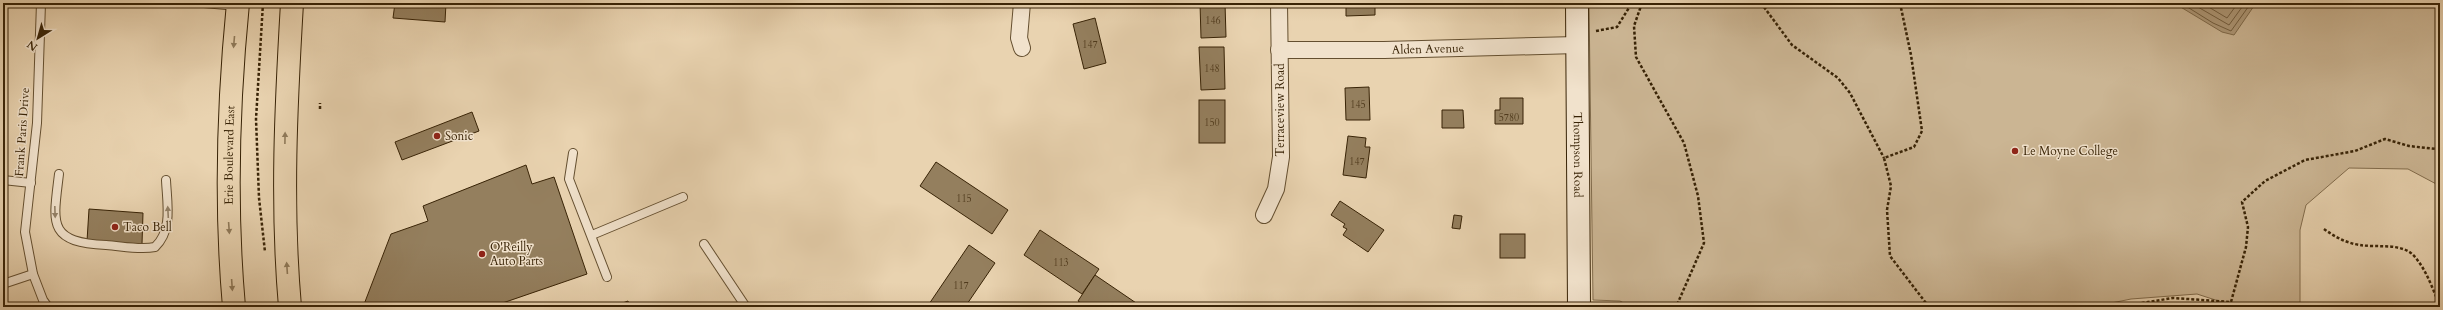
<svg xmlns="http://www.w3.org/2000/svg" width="2443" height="310" viewBox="0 0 2443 310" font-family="Cardo,serif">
  <rect width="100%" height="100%" fill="#e9d3b0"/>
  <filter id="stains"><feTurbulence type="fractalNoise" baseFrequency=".005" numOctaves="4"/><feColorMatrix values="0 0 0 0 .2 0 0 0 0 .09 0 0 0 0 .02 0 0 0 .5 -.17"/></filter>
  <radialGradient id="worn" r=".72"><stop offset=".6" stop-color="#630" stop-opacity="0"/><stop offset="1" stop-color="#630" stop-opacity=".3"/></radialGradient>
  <path fill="#cbb593" stroke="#826c4c" d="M1589,3h851v183l-32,-17 -59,-1 -43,37 -6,25v77h-63l-40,-13 -66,5 -39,8h-461l-11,-6 -27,-1z"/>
  <path fill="#ad9776" stroke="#7e6949" d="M2174,3h82l-22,32 -12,-3z"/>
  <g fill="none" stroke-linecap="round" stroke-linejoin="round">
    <g stroke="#725d3e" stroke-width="1">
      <path d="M2181,3l32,20 18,8 20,-28"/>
      <path d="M2191,3l38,22 16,-22"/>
      <path d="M2202,3l25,15 11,-15"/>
    </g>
  </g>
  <g fill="#947f5e" stroke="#382306">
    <path d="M395,3h51l-1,19 -52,-4z"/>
    <path d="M1200,3h25l1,34 -25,1z"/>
    <path d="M1346,3h29v12l-29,1z"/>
    <rect x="1492" y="3" width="25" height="4"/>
    <path d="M1095,18l11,45 -22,6 -11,-45z"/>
    <path d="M1199,47h25l1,42 -24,1z"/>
    <path d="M1369,87l1,33h-24l-1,-32z"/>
    <path d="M1500,98h23v26h-28v-14h5z"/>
    <rect x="1199" y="100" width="26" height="43"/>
    <path d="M1442,110h21l1,18h-22z"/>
    <path d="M472,112l7,19 -77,29 -7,-18z"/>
    <path d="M1348,136l18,2 -1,9h5l-4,31 -23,-3z"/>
    <path d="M936,162l72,48 -16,24 -72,-48z"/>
    <path d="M526,165l6,19 22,-7 33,97 -96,33h-128l28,-73 37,-13 -5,-15z"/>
    <path d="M1340,201l44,29 -16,22 -25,-17 4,-6 -4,-2 2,-3 -14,-9z"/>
    <path d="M89,209l54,4 -1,31 -55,-3z"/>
    <path d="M1454,215l8,1 -2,13 -8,-1z"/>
    <path d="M1040,230l59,39 -17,25 -58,-39z"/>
    <rect x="1500" y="234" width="25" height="24"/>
    <path d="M969,245l26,18 -30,44h-38z"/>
    <path d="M1095,275l47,32h-55l-9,-6z"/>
    <path d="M628,301l2,6h-18z"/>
  </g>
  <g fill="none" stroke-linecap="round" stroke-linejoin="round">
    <defs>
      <g id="lane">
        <path d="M41,3l-4,120 -12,109 8,42 10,26 5,7"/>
        <path d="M204,3l33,3"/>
        <path d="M573,153l-4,26 38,98"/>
        <path d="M59,174c-6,50 -12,68 47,71 16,1 33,5 49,2 18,-17 12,-44 11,-67"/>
        <path d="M3,180l28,3"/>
        <path d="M592,235l91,-38"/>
        <path d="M704,244l42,63"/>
        <path d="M3,284l30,-10"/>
      </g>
      <g id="street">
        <path d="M1022,3l-3,35 3,10"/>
        <path id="s1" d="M1279,50h105l193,-5"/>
        <path d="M1264,215l12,-26 5,-32 -2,-154"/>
      </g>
      <g id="secondary">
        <path id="s2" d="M1577,3l2,304"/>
      </g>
      <g id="primary">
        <path id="s3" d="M234,307c-9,-101 -6,-203 4,-304"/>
        <path d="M290,307c-9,-102 -4,-202 2,-304"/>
      </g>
    </defs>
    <use href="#lane" stroke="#644f30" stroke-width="10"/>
    <use href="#street" stroke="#644f30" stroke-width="18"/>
    <use href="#secondary" stroke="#382306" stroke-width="24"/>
    <use href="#primary" stroke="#382306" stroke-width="24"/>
    <g stroke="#382306" stroke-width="2.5" stroke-dasharray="3 2" stroke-linecap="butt">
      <path d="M263,3l-7,116 3,79 6,54"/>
      <path d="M1642,3l-8,23 2,31 48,86 14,53 6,47 -28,64"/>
      <path d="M1761,3l31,42 46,33 12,15 34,65"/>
      <path d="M1900,3l11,52 11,76 -8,16 -30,11 7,28 -4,24 3,46 39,51"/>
      <path d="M1596,31l21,-4 15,-24"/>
      <path d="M320,109v-6"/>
      <path d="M2324,229c11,8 22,14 36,16 17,3 43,-3 55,12 12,14 18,33 25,49"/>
      <path d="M2117,307l56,-9 58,4 15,-55 2,-20 -6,-25 23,-21 40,-21 50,-9 30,-12 24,7 27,3 4,-7"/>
    </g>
    <use href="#lane" stroke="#f1e2cc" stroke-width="8"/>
    <use href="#street" stroke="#f1e2cc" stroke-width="16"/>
    <use href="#secondary" stroke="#f1e2cc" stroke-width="22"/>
    <use href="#primary" stroke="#e9d3b0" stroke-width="22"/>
  </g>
  <defs><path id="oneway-solid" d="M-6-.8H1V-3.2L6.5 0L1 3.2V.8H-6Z"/></defs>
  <g fill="#907b5b">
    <use href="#oneway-solid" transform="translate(234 42) rotate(95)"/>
    <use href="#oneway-solid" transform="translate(285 138) rotate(-89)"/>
    <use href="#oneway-solid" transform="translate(229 228) rotate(86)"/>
    <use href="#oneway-solid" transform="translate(287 268) rotate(-94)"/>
    <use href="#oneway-solid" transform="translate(232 285) rotate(86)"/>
  </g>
  <g fill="#948269">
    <use href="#oneway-solid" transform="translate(55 212) rotate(88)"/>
    <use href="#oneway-solid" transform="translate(168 212) rotate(-93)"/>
  </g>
  <g fill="#8f2418" stroke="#f1e2cc" stroke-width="1.5">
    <circle cx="437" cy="136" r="4"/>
    <circle cx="2015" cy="151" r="4"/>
    <circle cx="115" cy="227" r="4"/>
    <circle cx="482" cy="254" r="4"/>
  </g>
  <g text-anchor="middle" stroke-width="3" stroke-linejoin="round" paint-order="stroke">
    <g font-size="10" fill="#4f3a1c">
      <text x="1213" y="24">146</text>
      <text x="1090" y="48">147</text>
      <text x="1212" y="72">148</text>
      <text x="1358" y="108">145</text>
      <text x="1509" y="121">5780</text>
      <text x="1212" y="126">150</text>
      <text x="1357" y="165">147</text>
      <text x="964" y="202">115</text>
      <text x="1061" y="266">113</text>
      <text x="961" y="289">117</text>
    </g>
    <g font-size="12" fill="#382306" stroke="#f1e2cc">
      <text dy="4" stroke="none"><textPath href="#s1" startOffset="149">Alden Avenue</textPath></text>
      <text transform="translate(1280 110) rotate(-90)" y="4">Terraceview Road</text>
      <text transform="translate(22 132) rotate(-86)" y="4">Frank Paris Drive</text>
      <text dy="4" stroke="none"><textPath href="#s3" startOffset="152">Erie Boulevard East</textPath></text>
      <text dy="4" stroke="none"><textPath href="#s2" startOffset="152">Thompson Road</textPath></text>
    </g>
    <g font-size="12" fill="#382306" stroke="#f1e2cc" text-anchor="start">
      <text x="445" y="140">Sonic</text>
      <text x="2023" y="155">Le Moyne College</text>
      <text x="123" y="231">Taco Bell</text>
      <text x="490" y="251">O'Reilly<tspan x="490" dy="14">Auto Parts</tspan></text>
    </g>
  </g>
  <rect width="2443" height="310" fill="none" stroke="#e9d3b0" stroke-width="16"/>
  <rect x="4" y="4" width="2435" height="302" fill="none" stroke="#382306" stroke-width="2"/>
  <rect x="8" y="8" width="2427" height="294" fill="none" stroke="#382306"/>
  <g transform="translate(38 38) rotate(217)" stroke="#f1e2cc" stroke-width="3" paint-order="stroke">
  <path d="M0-3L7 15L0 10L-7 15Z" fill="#382306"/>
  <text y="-6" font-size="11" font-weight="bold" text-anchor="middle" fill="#382306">N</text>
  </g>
  <rect width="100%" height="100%" filter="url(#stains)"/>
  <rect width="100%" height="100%" fill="url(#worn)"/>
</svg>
